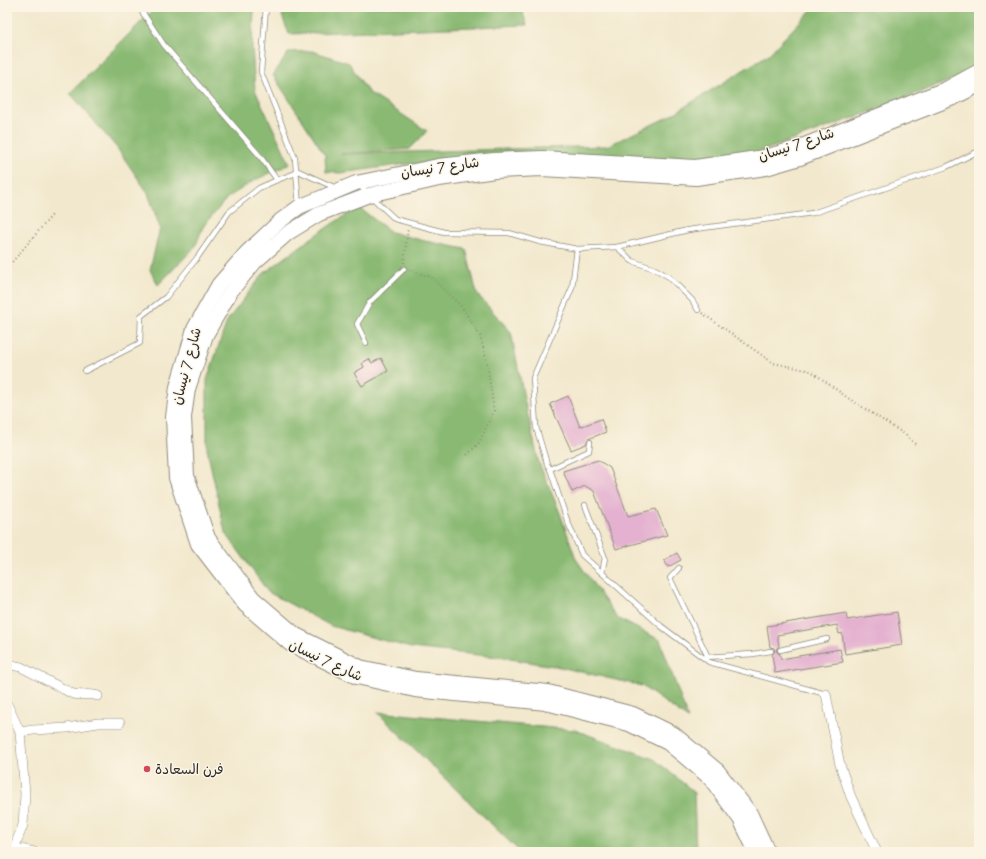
<svg xmlns="http://www.w3.org/2000/svg" width="986" height="859" viewBox="0 0 986 859" font-family="Mynerve,'Playpen Sans Arabic',sans-serif">
  <rect width="100%" height="100%" fill="#fcf5e5"/>
  <filter id="ink" filterUnits="userSpaceOnUse"><feTurbulence type="fractalNoise" baseFrequency=".025" numOctaves="2"/><feDisplacementMap in="SourceGraphic" scale="8" xChannelSelector="R" yChannelSelector="G"/><feConvolveMatrix kernelMatrix="1 2 1 2 8 2 1 2 1" color-interpolation-filters="sRGB"/></filter>
  <filter id="wash" filterUnits="userSpaceOnUse"><feTurbulence type="fractalNoise" baseFrequency=".012" numOctaves="4" result="noise"/><feDisplacementMap in="SourceGraphic" scale="16" xChannelSelector="R" yChannelSelector="G"/><feGaussianBlur stdDeviation="0.9" result="paint"/><feColorMatrix in="noise" values="0 0 0 0 0 0 0 0 0 0 0 0 0 0 0 0 0 1.4 0 .05"/><feComposite in="paint" operator="in"/></filter>
  <g filter="url(#wash)">
    <rect width="100%" height="100%" fill="#f2e8cd"/>
    <g fill="#89b972" stroke="#5a724e">
      <path d="M156,7h100l-2,4 -2,35 3,44 35,74 -35,16 -28,18 -24,29 -8,20 -37,38 -8,-15 10,-42 -12,-35 -31,-45 -47,-55z"/>
      <path d="M287,7h234l6,18 -238,9 -7,-18z"/>
      <path d="M814,7h165v62l-101,40 -121,44 -136,9 -103,-3 -111,5 -67,9 -14,-1 -1,-17 -52,-80 16,-23 23,-1 37,12 19,29 59,39 -17,18 -69,5 266,-8 63,-30 99,-62z"/>
      <path d="M358,207l33,25 34,9 41,8 11,45 34,38 13,66 15,65 21,50 16,46 41,59 43,22 28,79 -46,-33 -82,-19 -62,-10 -87,-9 -80,-22 -63,-34 -43,-60 -18,-83v-69l20,-59 36,-47 54,-40z"/>
      <path d="M377,712l198,18 79,29 40,33 2,60h-176z"/>
    </g>
    <g id="blocks">
      <g fill="#e4b2d0">
        <path d="M381,358l7,13 -26,15 -8,-13 10,-6 -2,-4 7,-4 3,4z"/>
        <path d="M568,396l12,31 21,-8 5,13 -18,7 -2,5 -15,6 -21,-46z"/>
        <path d="M598,460l12,8 18,48 28,-7 11,26 -51,14 -22,-58 -9,-5 -13,6 -9,-21z"/>
        <path d="M677,553l4,7 -13,7 -4,-7z"/>
        <path d="M897,612l5,33 -57,9 -3,-21 -3,1 -2,-9 -60,10 2,11 -3,4 2,3 2,1 1,5 59,-10 3,13 -68,11 -3,-18 3,-4 -1,-3 -4,-1 -3,-21 79,-13 1,7z"/>
      </g>
    </g>
  </g>
  <g filter="url(#ink)">
    <use href="#blocks" fill-opacity="0" stroke="#8e8a7c" stroke-width="1"/>
    <g fill="none" stroke-linecap="round" stroke-linejoin="round">
      <defs>
        <g id="service">
          <path d="M139,7l25,38 96,111 17,24 19,-7"/>
          <path d="M266,7l-5,65 34,86 4,48"/>
          <path d="M296,170l40,18"/>
          <path d="M359,185l36,34 49,13 65,1 31,9 37,7 -5,39 -39,90 3,49 11,37 3,5 17,51 15,35 79,71 48,36 117,32"/>
          <path d="M617,247l15,14 23,8 14,8 23,23 6,10"/>
          <path d="M577,249l40,-2 71,-17 125,-17 133,-46 33,-16"/>
          <path d="M366,343l-9,-19 13,-22 34,-33"/>
          <path d="M85,371l55,-28 1,-27 25,-19 31,-39 32,-46 30,-24 18,-8"/>
          <path d="M550,469l39,-18 1,-9"/>
          <path d="M585,505l20,53 -3,15"/>
          <path d="M679,568l-9,10 38,79"/>
          <path d="M780,650l47,-11"/>
          <path d="M706,657l47,-3 18,-3"/>
        </g>
        <g id="minor">
          <path d="M7,664l14,3 52,27c9,2 17,-1 25,2"/>
          <path d="M826,694l14,71 11,32 26,55"/>
          <path d="M7,704l13,28 5,62 -2,31 -9,23"/>
          <path d="M20,732l13,-2 34,-2 31,-5h22"/>
          <path d="M7,846l27,6"/>
        </g>
        <g id="primary">
          <path d="M756,852l-16,-33 -30,-41 -42,-35 -39,-19 -83,-21 -131,-13 -58,-13 -67,-33 -45,-39 -47,-61 -22,-66 -3,-61 4,-30 17,-58 25,-45 28,-32 33,-31 19,-14 57,-24 82,-17 56,-6 48,-2 153,9 69,-10 33,-9 151,-60 31,-17"/>
          <path d="M768,852l-18,-39 -32,-42 -44,-37 -41,-20 -85,-22 -132,-13 -56,-12 -64,-32 -43,-37 -45,-60 -21,-62 -3,-59 4,-28 18,-54 25,-44 24,-29 33,-29 31,-19 50,-19 70,-16 56,-8 47,-2 154,9 70,-10 34,-10 153,-60 26,-13"/>
        </g>
      </defs>
      <use href="#service" stroke="#8e8a7c" stroke-width="6"/>
      <use href="#minor" stroke="#8e8a7c" stroke-width="10"/>
      <use href="#primary" stroke="#8e8a7c" stroke-width="16"/>
      <g stroke="#8e8a7c" stroke-width="2" stroke-dasharray="1 3" stroke-linecap="butt">
        <path d="M404,263l4,-35"/>
        <path d="M7,268l46,-54"/>
        <path d="M409,270l22,7 31,30 18,29 7,26 7,49 -15,32 -13,13"/>
        <path d="M702,313l71,50 38,8 37,27 58,37 11,11"/>
      </g>
      <use href="#service" stroke="#fff" stroke-width="4.5"/>
      <use href="#minor" stroke="#fff" stroke-width="9"/>
      <use href="#primary" stroke="#fff" stroke-width="14"/>
    </g>
  </g>
  <circle fill="#d1495b" stroke="#fcf5e5" stroke-width="1.5" cx="147" cy="769" r="4"/>
  <g text-anchor="middle" stroke-width="3" stroke-linejoin="round" paint-order="stroke">
    <g font-size="14" fill="#2b2b2b" stroke="#fcf5e5">
      <text transform="translate(796 144) rotate(-18)" y="5">شارع 7 نيسان</text>
      <text transform="translate(440 167) rotate(-8)" y="5">شارع 7 نيسان</text>
      <text transform="translate(186 366) rotate(-75)" y="5">شارع 7 نيسان</text>
      <text transform="translate(326 660) rotate(25)" y="5">شارع 7 نيسان</text>
    </g>
    <g font-size="14" fill="#2b2b2b" stroke="#fcf5e5" text-anchor="start">
      <text x="155" y="774">فرن السعادة</text>
    </g>
  </g>
  <rect width="986" height="859" fill="none" stroke="#fcf5e5" stroke-width="24"/>
</svg>
